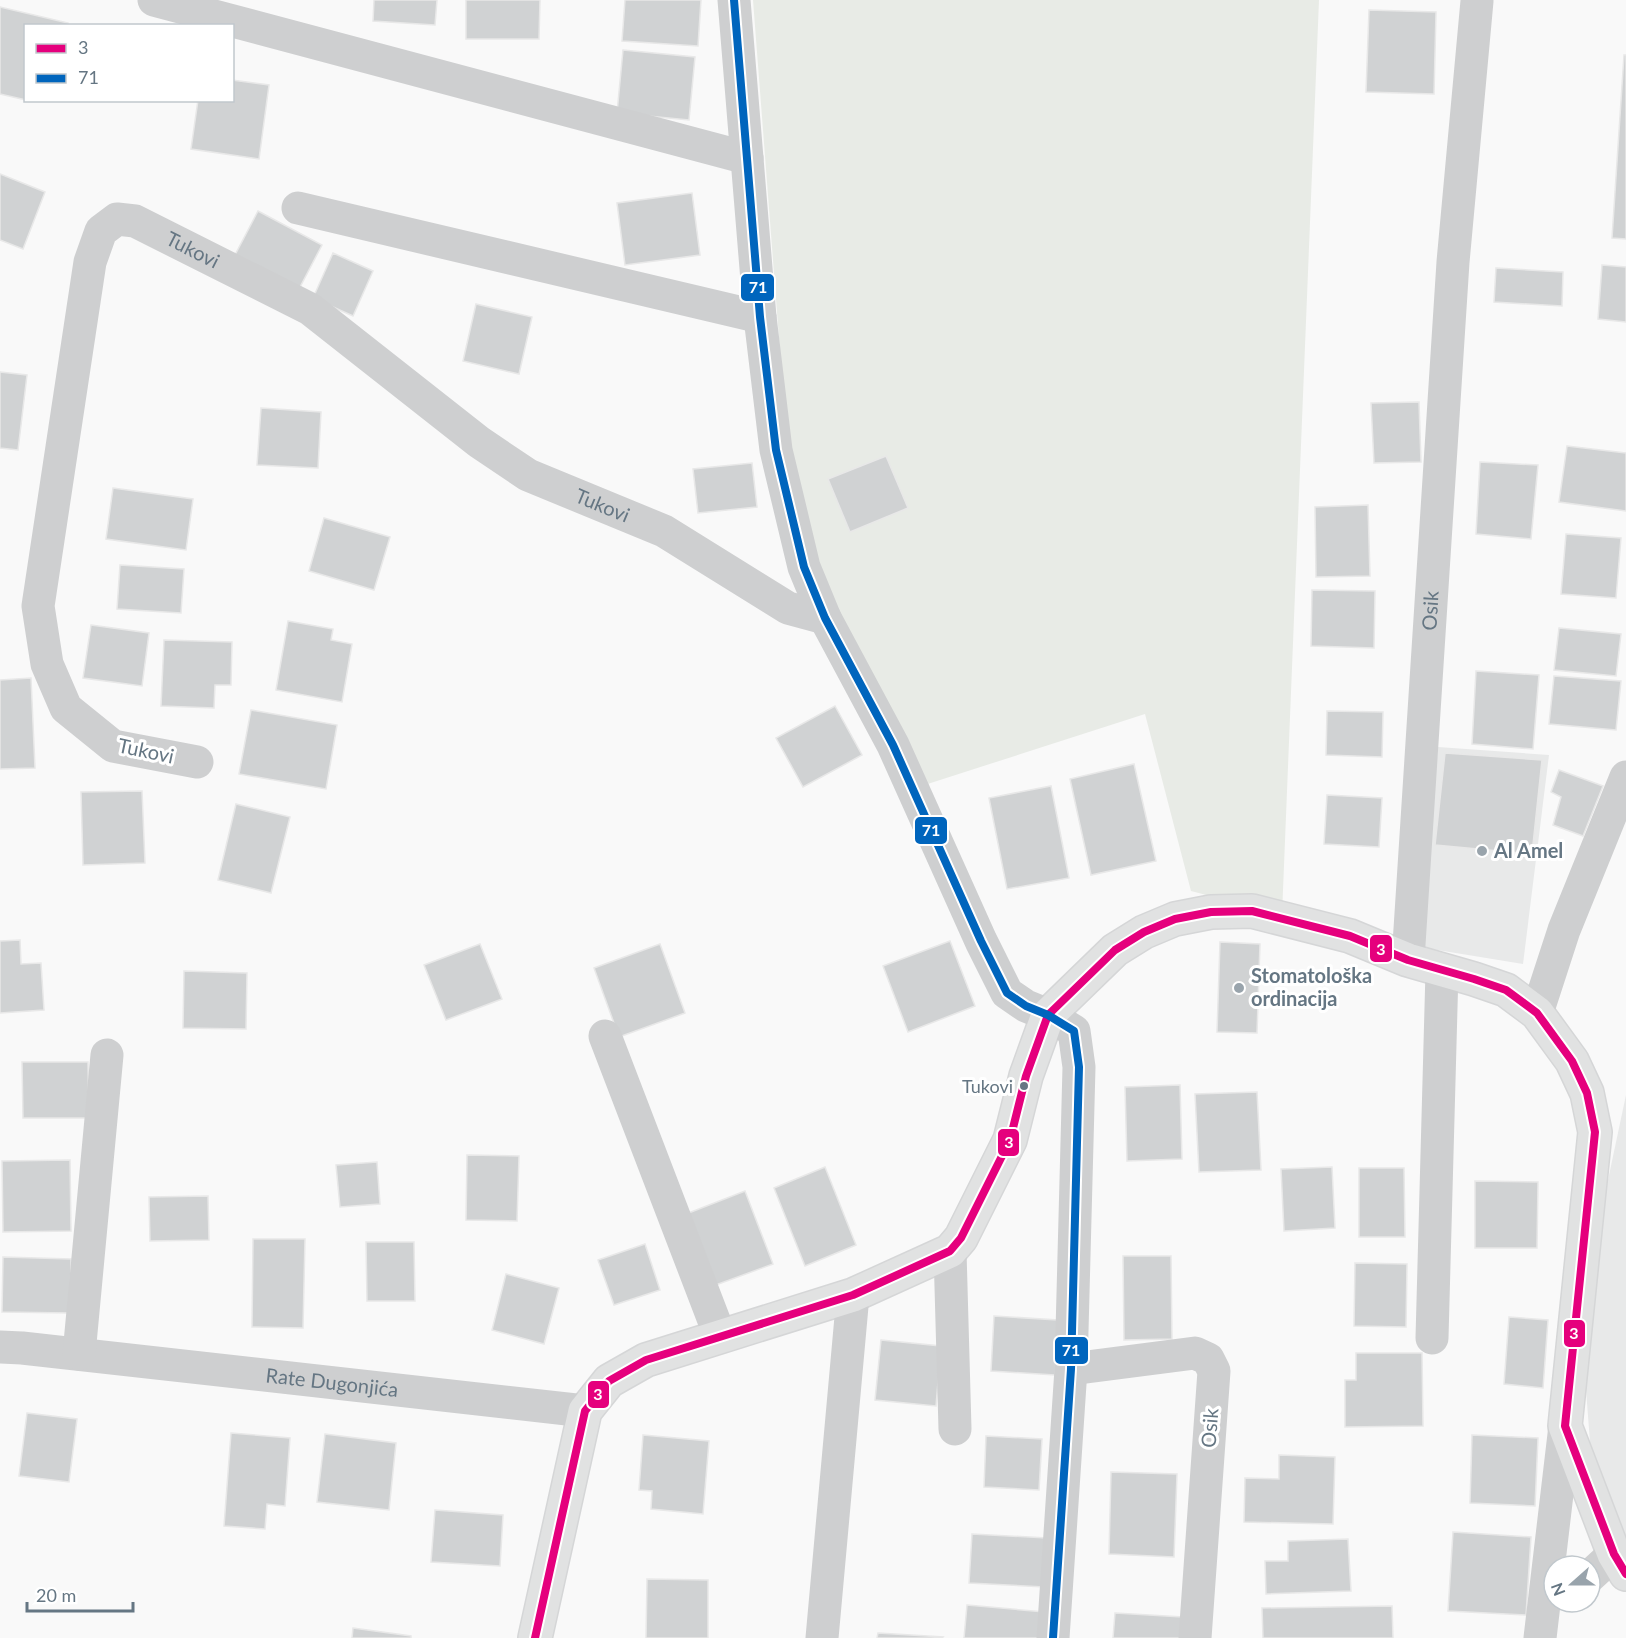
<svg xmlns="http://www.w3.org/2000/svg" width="1626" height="1638" viewBox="0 0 1626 1638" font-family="Lato,sans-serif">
  <rect width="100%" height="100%" fill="#f9f9f9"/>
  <g fill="#e8e9e9">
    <path d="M1438,747l111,8 -26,209 -104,-17z"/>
    <path d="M1626,1095v462l-34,-89 -12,-156z"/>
  </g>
  <path fill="#e8ebe6" d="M753,0h566l-37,915 -91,-24 -46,-177 -236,76 -83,-200 -40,-161z"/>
  <g fill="#d0d2d3" stroke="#e8e8e8" stroke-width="1.5">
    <path d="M374,0h63l-2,25 -62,-4z"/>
    <path d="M466,0h74l-1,39h-73z"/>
    <path d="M625,0h76l-3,46 -76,-5z"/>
    <path d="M0,7l68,16 -1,3h-41v74l-26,-6z"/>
    <path d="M1369,10l67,2 -2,82 -68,-2z"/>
    <path d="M623,50l72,7 -6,63 -72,-7z"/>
    <path d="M1624,55h2v184l-14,-1z"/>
    <path d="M232,80l37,5 -10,74 -68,-10 7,-49h34z"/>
    <path d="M0,174l45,18 -22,57 -23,-9z"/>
    <path d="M692,193l8,62 -75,10 -8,-62z"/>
    <path d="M258,211l64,34 -23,44 -64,-34z"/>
    <path d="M333,253l40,18 -20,45 -40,-18z"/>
    <path d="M1602,265l24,2v55l-28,-3z"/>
    <path d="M1496,268l67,4 -1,34 -68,-4z"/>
    <path d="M476,304l56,13 -13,57 -56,-13z"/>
    <path d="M0,372l27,3 -9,75 -18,-2z"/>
    <path d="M1419,402l2,60 -47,1 -3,-60z"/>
    <path d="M261,408l60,4 -3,56 -61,-3z"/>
    <path d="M1567,446l59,7v58l-67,-9z"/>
    <path d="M886,456l22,52 -58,24 -22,-53z"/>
    <path d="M1480,462l58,3 -7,74 -55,-5z"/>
    <path d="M752,463l5,44 -59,6 -5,-44z"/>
    <path d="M113,488l80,11 -7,51 -80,-11z"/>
    <path d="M1368,505l2,71 -54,1 -1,-70z"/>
    <path d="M324,518l66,19 -16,53 -65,-19z"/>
    <path d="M1566,534l55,4 -5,60 -55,-4z"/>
    <path d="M120,565l64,4 -3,44 -64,-4z"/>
    <path d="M1312,590l63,1 -1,57 -63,-2z"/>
    <path d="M288,621l45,8 -2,11 21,4 -10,58 -66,-12z"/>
    <path d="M91,625l58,8 -7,53 -59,-8z"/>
    <path d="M1559,628l62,6 -5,42 -62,-6z"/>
    <path d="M164,640l68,2 -1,43h-16l-1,23 -53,-2z"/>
    <path d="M1476,671l63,4 -6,74 -61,-5z"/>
    <path d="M1554,676l67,5 -5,49 -67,-6z"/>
    <path d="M31,678l4,90 -35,1v-89z"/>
    <path d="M835,706l27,49 -59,32 -27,-49z"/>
    <path d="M251,710l86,15 -11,64 -87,-15z"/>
    <path d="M1327,711l56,1 -1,45 -56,-2z"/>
    <path d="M1445,753l97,7 -10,94 -97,-9z"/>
    <path d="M1134,764l22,97 -65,14 -21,-96z"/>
    <path d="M1559,770l44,16 -20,50 -30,-11 8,-28 -10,-5z"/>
    <path d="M1051,786l18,92 -62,11 -18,-91z"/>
    <path d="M142,791l3,72 -62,2 -2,-73z"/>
    <path d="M1327,795l55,3 -3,49 -55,-3z"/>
    <path d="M236,804l54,13 -19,76 -53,-13z"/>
    <path d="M20,940l1,24 20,-1 3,47 -44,3v-72z"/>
    <path d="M950,941l25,65 -67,26 -25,-66z"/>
    <path d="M1220,942l40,2 -3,89 -40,-1z"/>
    <path d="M480,944l22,55 -56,21 -22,-55z"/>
    <path d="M660,944l25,69 -66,24 -25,-69z"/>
    <path d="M184,971l63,2 -1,56 -63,-1z"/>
    <path d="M22,1062h66l1,56h-66z"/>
    <path d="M1180,1085l2,74 -55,2 -2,-74z"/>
    <path d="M1257,1092l4,78 -62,2 -4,-78z"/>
    <path d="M467,1155l52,1 -2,65 -51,-1z"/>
    <path d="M70,1160l1,71 -68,1 -1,-71z"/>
    <path d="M377,1162l3,42 -40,3 -4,-42z"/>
    <path d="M825,1167l31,78 -51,21 -31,-78z"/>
    <path d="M1332,1167l3,61 -51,3 -3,-62z"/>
    <path d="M1359,1168h45l1,69h-46z"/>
    <path d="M1475,1181l63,1 -1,66h-62z"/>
    <path d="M745,1191l28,73 -60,22 -27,-72z"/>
    <path d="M208,1196l1,44 -59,1 -1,-44z"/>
    <path d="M253,1239h52l-2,89 -51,-1z"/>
    <path d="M366,1242h48l1,59h-48z"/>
    <path d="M645,1244l15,46 -46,15 -16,-45z"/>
    <path d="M1123,1256h48l1,83 -48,1z"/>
    <path d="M3,1257l68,2 -1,54 -68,-1z"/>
    <path d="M1355,1263l52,1 -1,63 -52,-1z"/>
    <path d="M506,1274l53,14 -15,56 -52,-14z"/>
    <path d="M994,1316l64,4 -3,55 -64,-4z"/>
    <path d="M1509,1317l39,3 -5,68 -39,-4z"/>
    <path d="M881,1340l60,6 -5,60 -61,-6z"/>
    <path d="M1356,1353h66l1,73 -78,1v-47h11z"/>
    <path d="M27,1413l50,6 -8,63 -50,-6z"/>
    <path d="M231,1433l59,5 -5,68 -18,-2 -2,25 -41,-3z"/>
    <path d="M325,1434l71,9 -7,67 -72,-8z"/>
    <path d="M643,1435l66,6 -6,73 -52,-5 1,-18 -13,-1z"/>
    <path d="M1472,1435l66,3 -3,68 -65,-3z"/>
    <path d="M986,1436l56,3 -3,51 -55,-3z"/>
    <path d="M1279,1455l56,2 -2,67 -89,-2 1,-44 34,1z"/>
    <path d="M1111,1472l66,2 -3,83 -65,-3z"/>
    <path d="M435,1510l68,5 -3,51 -69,-4z"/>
    <path d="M1453,1532l78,5 -5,78 -78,-4z"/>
    <path d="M972,1534l75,4 -2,49 -76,-4z"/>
    <path d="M1348,1539l3,52 -85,3 -1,-33h23v-20z"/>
    <path d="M647,1579l61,1v58h-62z"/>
    <path d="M967,1605l78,7 -2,26h-79z"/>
    <path d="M1392,1606l1,32h-130l-1,-30z"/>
    <path d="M1115,1613l68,4 -1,21h-69z"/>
    <path d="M353,1628l58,8v2h-59z"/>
    <path d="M878,1633l65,4 -1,1h-65z"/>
  </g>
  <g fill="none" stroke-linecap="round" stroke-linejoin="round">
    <defs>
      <path id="major" d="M535,1638l50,-227 24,-30 37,-21 207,-65 97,-44 11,-13 49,-98 16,-64 22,-61 67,-65 29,-18 31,-13 36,-7 41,-1 98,25 58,24 66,19 32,11 31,23 35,48 15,32 8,39 -30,294 49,128 12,20"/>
    </defs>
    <use href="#major" stroke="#d5d6d7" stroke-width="36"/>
    <g stroke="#cecfd0" stroke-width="33">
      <path d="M154,0l593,158"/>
      <path d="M734,0l26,317 16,133 28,117 21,51 68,127 88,196 26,52 19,13 22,9 26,16 5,36 -8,302 -18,269"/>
      <path d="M298,208l462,109"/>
      <path id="s1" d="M197,762l-84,-16 -47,-38 -19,-44 -9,-58 52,-344 11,-31 16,-12 18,2 175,88 169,133 49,33 136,56 124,77 37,10"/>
      <path id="s2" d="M1408,960l45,-698 24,-261"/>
      <path d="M1537,1013l27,-83 62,-153"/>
      <path d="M605,1036l115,300"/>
      <path d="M950,1251l5,178"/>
      <path d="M1432,1338l10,-367"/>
      <path id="s3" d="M0,1347l22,1 563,63"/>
      <path d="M79,1354l28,-299"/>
      <path d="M1071,1369l124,-16 13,6 6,12 -19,267"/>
      <path d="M1590,1576l24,-22"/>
      <path d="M822,1638l31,-343"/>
      <path d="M1540,1638l25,-212"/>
    </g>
    <use href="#major" stroke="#e1e2e2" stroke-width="33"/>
    <defs>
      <path id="bus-1" d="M535,1638l50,-227 24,-30 37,-21 207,-65 97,-44 11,-13 49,-98 16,-64 22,-61 67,-65 29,-18 31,-13 36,-7 41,-1 98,25 58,24 66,19 32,11 31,23 35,48 15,32 8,39 -30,294 49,128 12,20"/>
      <path id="bus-2" d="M734,0l26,317 16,133 28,117 21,51 68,127 88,196 26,52 19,13 22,9 26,16 5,36 -8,302 -18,269"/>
    </defs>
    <use href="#bus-1" stroke="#fff" stroke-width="12"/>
    <use href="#bus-2" stroke="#fff" stroke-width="12"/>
    <use href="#bus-1" stroke="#e5007d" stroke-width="8"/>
    <use href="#bus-2" stroke="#0065bd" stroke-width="8"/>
  </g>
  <g fill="#99a4ac" stroke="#fff" stroke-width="2">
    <circle cx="1482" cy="851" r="6"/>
    <circle cx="1239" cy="988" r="6"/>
  </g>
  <circle fill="#657683" stroke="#fff" stroke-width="2" cx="1024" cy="1086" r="5"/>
  <g text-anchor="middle" stroke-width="6" stroke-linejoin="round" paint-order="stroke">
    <g font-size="18" fill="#657683" stroke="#fff" text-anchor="end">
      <text x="1013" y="1093">Tukovi</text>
    </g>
    <g font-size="20" fill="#657683" stroke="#fff">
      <text dy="7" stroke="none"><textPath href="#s1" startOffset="736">Tukovi</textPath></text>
      <text dy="7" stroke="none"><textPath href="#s1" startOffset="1222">Tukovi</textPath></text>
      <text dy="7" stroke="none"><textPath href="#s2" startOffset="350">Osik</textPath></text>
      <text transform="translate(146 751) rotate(12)" y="7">Tukovi</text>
      <text dy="7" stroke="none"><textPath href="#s3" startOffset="334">Rate Dugonjića</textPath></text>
      <text transform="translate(1210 1428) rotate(-86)" y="7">Osik</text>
    </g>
    <g font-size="20" font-weight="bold" fill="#657683" stroke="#fff" text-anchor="start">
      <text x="1494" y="858">Al Amel</text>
      <text x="1251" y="983">Stomatološka<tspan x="1251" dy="23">ordinacija</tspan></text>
    </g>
  </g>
  <g stroke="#fff" stroke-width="2">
    <rect x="740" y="273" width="35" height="29" rx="6" fill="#0065bd"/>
    <rect x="914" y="816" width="34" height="29" rx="6" fill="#0065bd"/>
    <rect x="1369" y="934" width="24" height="29" rx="6" fill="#e5007d"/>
    <rect x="997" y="1128" width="23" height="29" rx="6" fill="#e5007d"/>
    <rect x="1563" y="1319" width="23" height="29" rx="6" fill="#e5007d"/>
    <rect x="1054" y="1336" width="35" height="29" rx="6" fill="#0065bd"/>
    <rect x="587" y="1380" width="23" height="29" rx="6" fill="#e5007d"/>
  </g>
  <g font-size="16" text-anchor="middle" font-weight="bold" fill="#fff">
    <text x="758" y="293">71</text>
    <text x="931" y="836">71</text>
    <text x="1381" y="955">3</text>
    <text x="1009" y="1148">3</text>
    <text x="1574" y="1339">3</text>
    <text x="1071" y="1356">71</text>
    <text x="598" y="1400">3</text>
  </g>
  <rect x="24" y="24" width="210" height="78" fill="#ffffff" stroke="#c1c8cd" stroke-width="1.5"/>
  <rect x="36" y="44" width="30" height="9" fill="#e5007d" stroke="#c1c8cd" stroke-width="1.5"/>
  <text x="78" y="54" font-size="18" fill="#657683">3</text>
  <rect x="36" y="74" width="30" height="9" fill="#0065bd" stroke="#c1c8cd" stroke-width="1.5"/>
  <text x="78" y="84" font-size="18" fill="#657683">71</text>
  <g transform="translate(1572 1584) rotate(249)"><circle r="28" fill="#ffffff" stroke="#c1c8cd" stroke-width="1.5"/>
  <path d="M0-4.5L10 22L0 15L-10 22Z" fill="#99a4ac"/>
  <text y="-9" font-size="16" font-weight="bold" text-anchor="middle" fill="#657683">N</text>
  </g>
  <path d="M27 1602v9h106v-9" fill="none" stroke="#657683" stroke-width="3"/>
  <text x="36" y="1602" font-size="18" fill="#657683" stroke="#ffffff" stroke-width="4.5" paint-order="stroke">20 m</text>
</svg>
